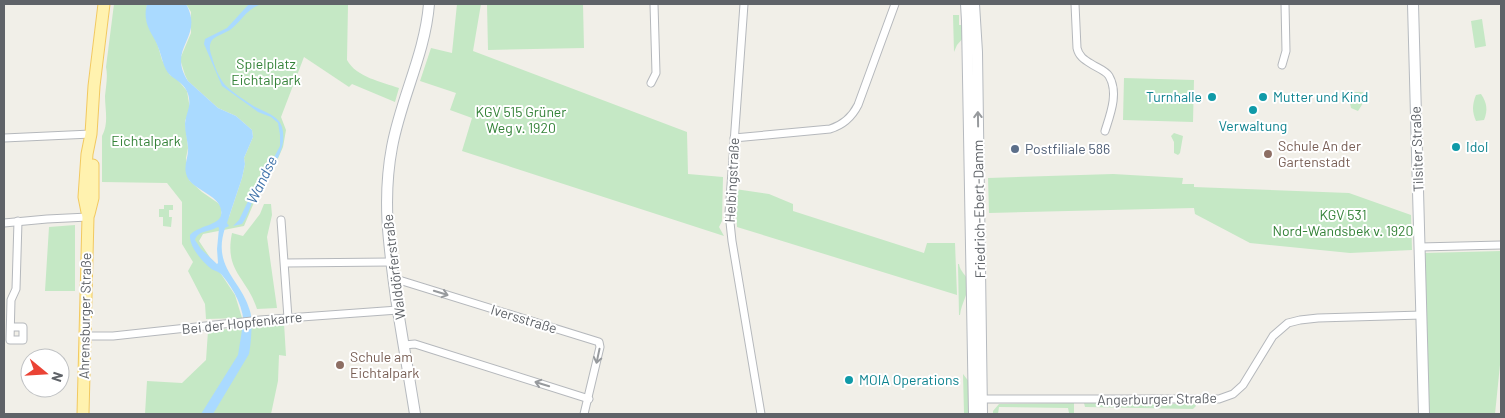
<svg xmlns="http://www.w3.org/2000/svg" width="1505" height="418" viewBox="0 0 1505 418" font-family="Barlow,sans-serif">
  <rect width="100%" height="100%" fill="#f1efe8"/>
  <g fill="#c5e8c5">
    <path d="M114,4h33l-1,14 12,28 4,14 8,15 7,4 10,12 3,18 -5,12 3,27 -2,10 3,22 13,12 16,11 3,4v9l8,1 13,-39 3,-14 -1,-6 9,-21 -1,-7 -16,-14 -18,-8 -30,-27 -3,-6 -5,-16 11,-26v-21l-5,-8h160l2,1 -1,55c9,17 35,22 52,28l-4,14 -43,-18 -3,3 -45,-30 -23,60 5,13 -3,17 -10,23 -15,23 -14,33 -41,8 -4,7 36,54 7,23 -36,1 -1,-15 -17,-33 5,-9 -11,-18v-42l-15,-19 -65,-1v-46c7,-13 3,-26 3,-40 1,-10 3,-20 1,-29z"/>
    <path d="M457,4h24l-8,47 214,81 1,42 35,3 -1,44 -3,6 5,9 -262,-85 10,-33 -22,-8 6,-17 -36,-12 11,-33 21,5z"/>
    <path d="M487,4h96l1,44 -96,2z"/>
    <path d="M953,15h6v10h3l2,12 -7,8 -3,7z"/>
    <path d="M1482,19l4,27 -11,2 -4,-27z"/>
    <path d="M1124,78l70,2 -1,42 -70,-2z"/>
    <path d="M1353,92h10l2,8 -7,11 -7,-3 -2,-10z"/>
    <path d="M1481,94c6,9 7,16 3,26l-8,1c-4,-9 -4,-16 0,-26z"/>
    <path d="M1174,133l9,3 -3,17 -2,2 -4,-2v-11l-3,-6z"/>
    <path d="M1113,174l70,4 -1,6h12v3l155,6 62,22 1,35 -62,3 -100,-10 -55,-29 -1,-6 -205,5 -1,-35z"/>
    <path d="M735,189l34,5 24,10v7l131,42 3,-10h28l2,52 -220,-68z"/>
    <path d="M264,204h7l1,11 -5,22 10,71 -20,1c-10,-32 -33,-37 -25,-76l11,3 17,-22z"/>
    <path d="M164,205h9v5h-4v7h3l-1,10 -8,-1v-9h-4v-8h5z"/>
    <path d="M75,225v66h-30l4,-64z"/>
    <path d="M1501,251v104l-6,59h-67l-3,-161z"/>
    <path d="M958,264h1c1,8 8,11 9,18 1,12 -7,21 -8,33h-1z"/>
    <path d="M284,323l2,33 -7,-1 -1,26 -7,33h-126l2,-33 35,2 24,-23 2,-29z"/>
    <path d="M963,374l7,9 -2,30h-4z"/>
    <path d="M1074,403v10h-5l-1,-5 -69,-1 -1,7h-5v-3l6,-7z"/>
    <path d="M1084,403l111,1 1,2 -3,3 -108,-2z"/>
  </g>
  <g fill="#aadaff" fill-rule="evenodd">
    <path d="M147,4h39c19,34 -20,43 2,77l30,27 18,8 16,14 1,7 -9,21 1,6 -3,14 -15,45 2,3 -4,2c-13,40 16,51 25,83 3,9 1,34 -1,43l-36,60h-12l37,-59 4,-25 2,-2c0,-20 -9,-37 -22,-53 -3,-4 -9,-4 -13,-8 -8,-7 -20,-21 -19,-32 7,-9 30,-10 31,-20 3,-18 -23,-23 -32,-35 -8,-12 0,-21 -1,-33 -1,-8 -3,-16 -3,-23 1,-12 7,-17 3,-30 -3,-10 -11,-13 -18,-19 -7,-7 -8,-19 -12,-28 -3,-9 -11,-18 -12,-28 -1,-5 0,-11 1,-15zM218,227l1,1 -2,21 1,14 -1,1 -16,-15 -6,-9c3,-10 15,-8 23,-13z"/>
    <path d="M249,4h13c-15,4 -20,17 -32,26 -5,3 -12,5 -17,9 -5,5 -3,13 -1,18 2,8 7,21 13,28 7,7 18,14 27,20 10,7 26,9 30,22 7,25 -15,46 -26,66 -5,10 -7,21 -14,31l-9,2 6,-6 11,-23 12,-17 18,-34v-11l-2,-12 -7,-6 -13,-5 -36,-26 -18,-42 1,-5 22,-11z"/>
  </g>
  <g fill="none" stroke-linecap="round" stroke-linejoin="round">
    <defs>
      <g id="street">
        <path d="M744,4l-15,209 3,28 29,173"/>
        <path d="M1075,4l2,44c2,9 8,12 16,17 5,3 13,6 16,11 10,17 1,39 -4,55"/>
        <path d="M1282,65l4,-14 -1,-47"/>
        <path d="M651,83l5,-10 -2,-69"/>
        <path d="M4,138l87,-4"/>
        <path d="M734,138l96,-9c13,-4 22,-12 28,-24l37,-101"/>
        <path d="M281,220l7,98"/>
        <path d="M4,223l43,-4 41,-2"/>
        <path d="M1420,247l81,-2"/>
        <path d="M285,263l106,-1"/>
        <path d="M394,281l5,-1 200,62 1,5 -16,67"/>
        <path d="M11,327h12v13h-13l1,-40 5,-11 2,-68"/>
        <path d="M85,336h28l147,-16 138,-10"/>
        <path d="M404,345l11,-1 174,55"/>
        <path d="M977,399h242l14,-5 10,-9 30,-49 15,-13 12,-3 18,-2 104,-3"/>
      </g>
      <g id="secondary">
        <path d="M966,4l1,17 7,393"/>
        <path d="M974,4l3,48 5,362"/>
        <path d="M1413,4l11,410"/>
        <path d="M415,414c-6,-38 -13,-77 -19,-116 -7,-52 -14,-98 -4,-151 9,-49 33,-93 37,-143"/>
      </g>
      <g id="primary">
        <path d="M89,214l4,-16v-33"/>
        <path d="M83,414l5,-197 -4,-20 3,-43 4,-20 3,-48 10,-82"/>
      </g>
    </defs>
    <use href="#street" stroke="#b5b8bc" stroke-width="9"/>
    <use href="#secondary" stroke="#b6babf" stroke-width="12"/>
    <use href="#primary" stroke="#f2c960" stroke-width="13"/>
    <use href="#street" stroke="#fff" stroke-width="7"/>
    <use href="#secondary" stroke="#fff" stroke-width="10"/>
    <use href="#primary" stroke="#fff2af" stroke-width="11"/>
  </g>
  <defs><path id="oneway-shaft" d="M-6 0H5M1.5-3L5.5 0L1.5 3" fill="none" stroke-width="1.6" stroke-linecap="round" stroke-linejoin="round" transform="scale(1.25)"/></defs>
  <g stroke="#979a9d">
    <use href="#oneway-shaft" transform="translate(978 119) rotate(-91)"/>
    <use href="#oneway-shaft" transform="translate(441 293) rotate(17)"/>
    <use href="#oneway-shaft" transform="translate(598 356) rotate(102)"/>
    <use href="#oneway-shaft" transform="translate(542 384) rotate(-163)"/>
  </g>
  <g fill="#0f9aa8" stroke="#fff" stroke-width="2">
    <circle cx="1212" cy="97" r="5"/>
    <circle cx="1263" cy="97" r="5"/>
    <circle cx="1253" cy="110" r="5"/>
    <circle cx="1456" cy="147" r="5"/>
    <circle cx="849" cy="380" r="5"/>
  </g>
  <circle fill="#5c6f8a" stroke="#fff" stroke-width="2" cx="1015" cy="149" r="5"/>
  <g fill="#8d6e63" stroke="#fff" stroke-width="2">
    <circle cx="1268" cy="154" r="5"/>
    <circle cx="340" cy="365" r="5"/>
  </g>
  <g text-anchor="middle" stroke-width="4" stroke-linejoin="round" paint-order="stroke">
    <g font-size="14" fill="#348238" stroke="#fff">
      <text x="266" y="69">Spielplatz<tspan x="266" dy="16">Eichtalpark</tspan></text>
      <text x="521" y="117">KGV 515 Grüner<tspan x="521" dy="16">Weg v. 1920</tspan></text>
      <text x="146" y="146">Eichtalpark</text>
      <text x="1343" y="220">KGV 531<tspan x="1343" dy="16">Nord-Wandsbek v. 1920</tspan></text>
    </g>
    <g font-size="14" fill="#0d838f" stroke="#fff" text-anchor="start">
      <text x="1202" y="102" text-anchor="end">Turnhalle</text>
      <text x="1273" y="102">Mutter und Kind</text>
      <text x="1253" y="131" text-anchor="middle">Verwaltung</text>
      <text x="1466" y="152">Idol</text>
      <text x="859" y="385">MOIA Operations</text>
    </g>
    <g font-size="14" fill="#785e54" stroke="#fff" text-anchor="start">
      <text x="1278" y="151">Schule An der<tspan x="1278" dy="16">Gartenstadt</tspan></text>
      <text x="350" y="362">Schule am<tspan x="350" dy="16">Eichtalpark</tspan></text>
    </g>
    <g font-size="14" fill="#4e5e75" stroke="#fff" text-anchor="start">
      <text x="1025" y="154">Postfiliale 586</text>
    </g>
    <g font-size="14" fill="#5f6368" stroke="#fff">
      <text transform="translate(1417 149) rotate(-92)" y="5">Tilsiter Straße</text>
      <text transform="translate(732 180) rotate(-87)" y="5">Helbingstraße</text>
      <text transform="translate(979 209) rotate(-91)" y="5">Friedrich-Ebert-Damm</text>
      <text transform="translate(394 267) rotate(-97)" y="5">Walddörferstraße</text>
      <text transform="translate(85 316) rotate(-89)" y="5">Ahrensburger Straße</text>
      <text transform="translate(524 319) rotate(17)" y="5">Iversstraße</text>
      <text transform="translate(242 323) rotate(-6)" y="5">Bei der Hopfenkarre</text>
      <text transform="translate(1157 399) rotate(-1)" y="5">Angerburger Straße</text>
    </g>
    <g font-size="15" font-style="italic" fill="#4174aa" stroke="#fff">
      <text transform="translate(262 180) rotate(-64)" y="5">Wandse</text>
    </g>
  </g>
  <rect width="1505" height="418" fill="none" stroke="#5f6368" stroke-width="10"/>
  <g transform="translate(45 373) rotate(108)"><circle r="24" fill="#ffffff" stroke="#bfc1c3"/>
  <path d="M0-4L9 19L0 12L-9 19Z" fill="#ea4335"/>
  <text y="-8" font-size="14" font-weight="bold" text-anchor="middle" fill="#5f6368">N</text>
  </g>
</svg>
